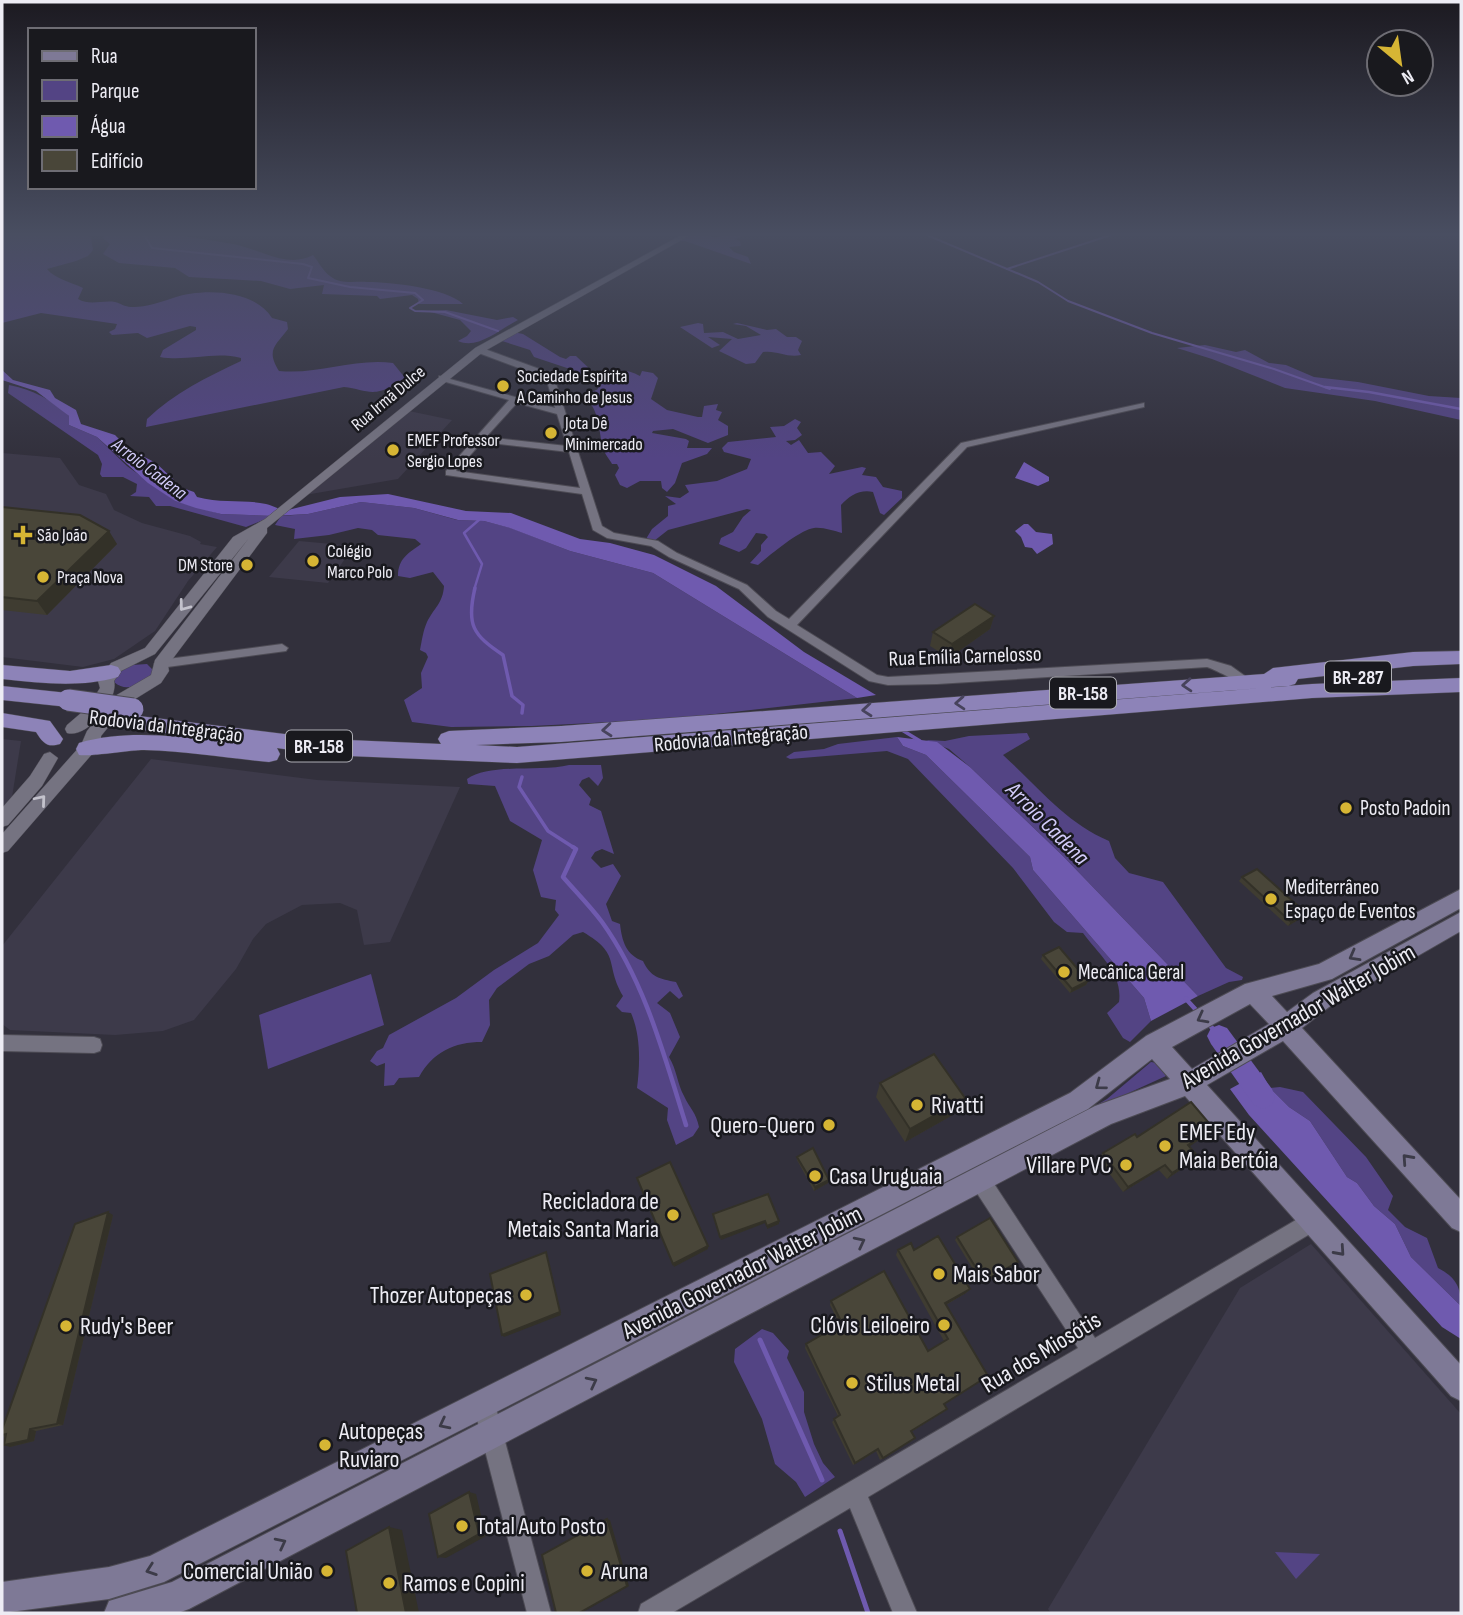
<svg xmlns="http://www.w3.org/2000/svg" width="1463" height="1615" viewBox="0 0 1463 1615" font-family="'Sofia Sans Condensed',sans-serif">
  <rect width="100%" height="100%" fill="#32303c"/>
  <g fill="#3d3a4a">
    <path d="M409,411l43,9 -54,59 -93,16z"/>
    <path d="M2,453l58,5 19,27 27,9 8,16 28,13 48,13 11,6 -1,2 17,3 -29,34 -33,50 -41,28 -31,8 -81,-10z"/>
    <path d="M299,541l55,5 -26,37 -59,-6z"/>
    <path d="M2,739l19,2 -9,56 -10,12z"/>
    <path d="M151,759l166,21 143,7 -70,155 -26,3 -7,-35 -17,-7 -38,2 -36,19 -13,15 -17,30 -42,51 -31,11 -48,4 -105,-5 -8,-6v-78z"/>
    <path d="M1311,1244l150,170v199h-410l-3,-4 192,-321z"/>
  </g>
  <g fill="#534484">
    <path d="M2,233h78l11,4 2,13 -5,6 -12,5 -29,8c8,10 24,13 36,19l-5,11c12,7 24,1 37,3 5,1 10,5 16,5 12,1 30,-5 42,-9 29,-10 81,-9 99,20l15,4 1,7c-13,17 -22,21 -9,42 39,4 75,-13 114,-8l13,16c-5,5 -10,5 -16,8 -18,10 -27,2 -46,0l-198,40 1,-8c27,-26 60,-42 94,-58v-3c-28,-7 -54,4 -81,-1l3,-7 33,-20v-3l-6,-1 -43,12 -9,-5 -26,2 -3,-3 6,-3 2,-5 -76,-11 -39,10z"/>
    <path d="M105,233h78l1,3c17,3 33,5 49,8 27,5 54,25 80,11 5,6 10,16 17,21 11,9 25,5 37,6 24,0 79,6 96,22h-44l-1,-5 -6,-4 -32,4 -3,-3 -55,-2 2,-9 -34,4 -29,-8 -72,-4 -14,-9 -56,-5 -16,-9 7,-10 -7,-6z"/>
    <path d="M696,233h14l-2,2 7,3 16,-5h20l-16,6 5,2 1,5 -12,1 5,5 14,5 3,7 -66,-23h-8z"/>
    <path d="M446,310l51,10 16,-3 5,3c-18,9 -40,30 -60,21l9,-5 4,-5 -11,-11 -33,-9z"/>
    <path d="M698,323l5,1 1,9 19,-1 15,7 23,-4 -15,-9 -13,-2 4,-1 30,7 9,-1 11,8h9l6,4 -4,9 3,5c-14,3 -24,-5 -38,-3l-8,11 -9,1 -27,-13 13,-12 -24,-2 12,8 -8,3 -32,-21z"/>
    <path d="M513,332l10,2 37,23 6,2 4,-3h6l17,16h6l8,6 1,-5c14,-3 19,-4 32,3l2,-5 11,2 5,5 -7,21 16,11 31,7h4l2,-11 14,-2 -2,6 6,2 -4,8 10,6v9l-20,8 -35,-14 -20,2 -1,2 34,6 3,2 -2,7h25l-5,6 -25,9 -7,20 -8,9 -5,-4 -1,-7h-21l-13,7 -7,-3 -5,-10 4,-7 -2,-4h-5c-2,-4 -8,-11 -9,-16 -4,-14 -3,-30 -12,-44l14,-4 -13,-8 6,-3 -1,-4 -10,-2 -11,-12 -42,-14 -4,-7 -28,-9z"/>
    <path d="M1205,345l31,7 9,-2 24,13 17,2 28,12 44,5 71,14 32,2v22l-86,-19 -90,-13 -73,-29 -35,-11z"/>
    <path d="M9,385c24,5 42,14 60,31v9l28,12 30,29 48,35 46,13 53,2 -28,11 -76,-21h-14l-7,-9 -19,-1 6,-4 1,-8 -14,-7h-21l-2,-3 2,-10 -4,-9 -90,-62z"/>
    <path d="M795,419l6,3 -4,6 5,7 -7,5 -9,1 5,4 8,-5 9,13 13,-1 14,14 -6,8 33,-7 4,1 -4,7 14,2 7,10 19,4v7l-18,17 -4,-2 -7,-21c-13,-3 -24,4 -32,13l1,28c-8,-2 -19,-6 -28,-5 -13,1 -44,27 -56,37l-8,-2 11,-12v-6l7,-8 -3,-3 -9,-1 -10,15 -7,4 -20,-8 2,-6 12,-6 10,-15 8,-7 -4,-1 -79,21 -14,11 -8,-2 6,-10 16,-13v-10l8,-2 -11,-8 15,2 9,-6 -4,-7 32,-4 30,-12 4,-10 -27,-7 -2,-4 6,-6 48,-5 -6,-10 14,-1z"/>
    <path d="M361,502l53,6 43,12 27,1 27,7 59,23 83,22 204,125 -186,21 -139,7 -81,1 -39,-5 -8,-22 18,-12 -1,-15 7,-16 -2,-4 -6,-3c2,-10 3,-19 7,-28 7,-14 16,-19 17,-36l-11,-14 -23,6 -12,-2c0,-18 11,-23 23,-32l-6,-5 -37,-4 -6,-5 -14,-2 -29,7 -35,4 1,-10 -20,-4 6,-9 27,-2z"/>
    <path d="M147,664l5,5v6c-12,8 -24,19 -38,7l4,-9 14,-8z"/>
    <path d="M1027,733l3,6 -27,16c34,31 63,68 106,86l6,17 14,15 34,9 63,86 17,9 -1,3 -13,2 -31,14 -135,-140 -93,-89 -21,-18 -23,-9 19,1 24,-5z"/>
    <path d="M897,737l6,9 23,9 104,102 3,13 111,128 7,23 -21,21 -7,-4 -16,-25 12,-11c4,-29 -20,-47 -36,-69l-16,-1 -13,-10 -41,-54 -105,-109 -21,-8 -97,8 -4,-2 8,-5 30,-3 14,-5z"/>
    <path d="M569,765h32l2,13 -5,8 -9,-9 -7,3 -3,5 12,14 -2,6 12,6 13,43 -12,-5 -7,3 -4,6 10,10 12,-4 8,12 -15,28 6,17 8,3c2,17 6,31 23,37 7,16 17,18 33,21l7,14 -4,3 -9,-8 -13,12 13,10 10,24 -11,20c8,13 8,26 15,39 6,13 12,16 15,31l-6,9 -17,9 -9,-25 1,-12 -31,-20c3,-24 4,-52 -6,-75l-9,-1 -6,-6 7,-10c-19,-33 -1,-41 -40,-64l-10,3 -24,21 -20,8 -32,24 -8,12 1,25 -8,17c-28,0 -49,10 -63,35l-20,1 -5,7 -10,1 1,-23 -8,3 -7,-5 7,-10 6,-3 6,-13 67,-37 38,-28 44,-27 21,-28 -4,-5 1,-10 -15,-3 -8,-27 9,-30 -32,-19 -15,-35 -27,-2 -1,-5c22,-16 74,-7 102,-14z"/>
    <path d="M371,974l13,51 -116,44 -9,-54z"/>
    <path d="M1151,1062l6,1 9,13 -88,40 29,-17z"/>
    <path d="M1280,1087l23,5 63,65 27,39 -5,14 17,17 22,11 11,30c17,9 23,18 23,38l-50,-49 -16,-33 -21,-18 -17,-23 -10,-6 -37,-56 -21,-14 -19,-19z"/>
    <path d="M762,1329l11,4 16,18 -2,7 17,34v20l10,32 9,19 12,14 -30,20 -9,-15 -21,-18 -13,-45 -28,-57 1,-13z"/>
    <path d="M1275,1552l45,2 -24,25z"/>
  </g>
  <g fill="#6f5aaf">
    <path d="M2,370l11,10 37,10 5,8 21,12 5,14 34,11 14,14 27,14 18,17v5l20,7 3,5c25,7 47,2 69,7 8,2 13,6 22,6l52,-13 48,-3 78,17 45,2 69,26 30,4 44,12 62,31 88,66 72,43 -19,3 -204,-125 -83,-22 -60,-23 -26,-7 -26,-1 -44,-12 -53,-6 -53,12 -34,2 -53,-2 -25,-6 -21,-7 -27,-18 -51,-46 -28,-12v-9l-33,-25 -34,-11z"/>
    <path d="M1024,462l25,15v4l-11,5 -23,-8z"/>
    <path d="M1024,524h4l8,8 16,2 1,10 -16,10 -5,-6 -7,-1 -4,-10 -6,-6z"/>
    <path d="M897,737l40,5 33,25 93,89 135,140 -47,25 -7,-23 -111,-128 -3,-13 -104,-102 -23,-9z"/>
    <path d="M1261,1072l9,16 19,19 21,14 37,56 10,6 17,23 21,18 16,33 50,49v33l-19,-12 -193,-212 -19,-26z"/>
  </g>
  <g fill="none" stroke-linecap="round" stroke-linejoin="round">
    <g stroke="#6f5aaf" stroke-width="2">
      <path d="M143,233l9,15 151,16 9,3 -4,11 42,9 65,6 8,7 -13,8 5,3 30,1 53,19"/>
      <path d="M922,233l116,49 30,19 84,32 122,36 56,20"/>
      <path d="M696,235l7,-2"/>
      <path d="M1007,269l110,-36"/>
    </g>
    <g stroke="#6f5aaf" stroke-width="2.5">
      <path d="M1325,387l44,5 92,17"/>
      <path d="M474,590l8,-26 -18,-31 16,-14"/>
    </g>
    <g stroke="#6f5aaf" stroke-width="3.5">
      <path d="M475,588c-9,37 -2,47 28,67l9,41 11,9 -1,8"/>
      <path d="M902,730l18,11"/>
      <path d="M522,777l-3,10 29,44 28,18"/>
    </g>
    <g stroke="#6f5aaf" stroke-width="4.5">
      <path d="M573,847l3,2 -13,28c13,15 27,29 39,45 43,60 62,133 84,203"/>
      <path d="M1186,999l11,12"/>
      <path d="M1207,1022l12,14"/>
    </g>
    <g stroke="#6f5aaf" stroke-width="5">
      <path d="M760,1340l62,140"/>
      <path d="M840,1531l28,82"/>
    </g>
    <path fill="#6f5aaf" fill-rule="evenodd" d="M1219,1025l8,3 45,61 3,8 -3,8 -9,4 -9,-4 -43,-61 -4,-8 4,-8z"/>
    <defs>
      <g id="minor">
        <path d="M476,348h6l71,26 49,152 12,7 44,8 19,12 70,32 29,26 13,8 172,-176 183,-40v4l-177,40 -170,178 80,50 11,2 319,-18 24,7 21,15 -2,3c-9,1 -31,-13 -43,-17l-270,17 -49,1 -19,-4 -101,-64 -29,-28 -70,-32 -18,-11 -44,-8 -14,-8 -11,-36 -136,-19v-4l63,-71 -70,-20v-4l116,32 -9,-30 -70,-26zM517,403l40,11 10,32 -81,-9zM482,442l87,10 11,36 -124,-17z"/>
        <path d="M282,644l6,4 -2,3 -126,17 -6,-4 6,-4z"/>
        <path d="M2,1035l92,2 6,2 2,6 -2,6 -6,2 -92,-2z"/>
        <path d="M980,1171l7,2 108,165 211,-124 7,-3 7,3 3,7 -3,7 -452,269 49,116h-24l-43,-105 -178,105h-34l3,-9 437,-256 -105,-161 -2,-7 2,-7z"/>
        <path d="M484,1393l8,3 3,8 56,209h-24l-54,-209 3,-8z"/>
      </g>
      <g id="tertiary">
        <path d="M685,233h9l-211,119 -216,176v5l-99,132 1,6 -8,12 -34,21 -26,32v5l-8,12 -85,98 -6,2v-19l79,-89 6,-14 28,-35 36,-21 4,-15 94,-122 -94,116 -34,17 -7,10c5,18 -27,58 -47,52l-2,-4 2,-4 21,-18 12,-19 -2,-7 13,-18 34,-15 88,-111 32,-18 210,-171z"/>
        <path d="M50,752l8,6 -16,28 -34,39 -6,2v-19l28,-32 14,-22z"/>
      </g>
      <path id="secondary" d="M1461,889v19l-129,71 -60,17 15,16 26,-19 148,-81v19l-132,76 -27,21 159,172v32l-9,-4 -169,-187 -76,44 254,280v36l-10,-5 -266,-300 -74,28 -922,485 -11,4h-74l5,-12 63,-19 923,-476 75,-27 -18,-20 -64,50 -924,473 -55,17 -107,14v-31l107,-15 41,-11 920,-463 76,-57 99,-52 74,-20zM1250,1004l19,20 -77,45 -20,-22z"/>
      <g id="trunk">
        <path d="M1461,651v13l-48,2 -115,13 -3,5 -7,2 -727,56 -85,3 41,2 795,-63 149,-6v14l-149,6 -795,65 -192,-8 -48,-7 3,6 -3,6 -8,2c-42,-4 -83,-11 -125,-12 -15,0 -55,7 -65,5l-3,-6 3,-6c45,-13 90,-7 135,-3l-98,-14 -3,-5 3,-5 7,-2 202,25 116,5 -3,-5 3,-5 8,-3 112,-5 703,-52 9,-6 140,-16z"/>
        <path d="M2,665l68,6 41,-6 7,2 3,5 -3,5c-39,11 -76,6 -116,2z"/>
        <path d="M2,686l66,7 7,2 3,5 -3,5 -7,2 -66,-7z"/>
        <path d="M2,713l48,8 13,18 -3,5c-13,4 -17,-1 -24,-12l-34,-5z"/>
      </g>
    </defs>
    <use href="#minor" stroke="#4d4b54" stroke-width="2"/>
    <use href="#tertiary" stroke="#4d4b54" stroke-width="1"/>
    <use href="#secondary" stroke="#4d4b54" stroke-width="2"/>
    <use href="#trunk" stroke="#4d4b54" stroke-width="1"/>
    <use href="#minor" fill="#757381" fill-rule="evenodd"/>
    <use href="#tertiary" fill="#757381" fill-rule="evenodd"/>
    <use href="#secondary" fill="#7e7996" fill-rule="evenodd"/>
    <use href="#trunk" fill="#8d83b8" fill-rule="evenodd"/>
    <defs>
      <path id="trunk-bridge" d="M68,700l65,9"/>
    </defs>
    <use href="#trunk-bridge" stroke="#4d4b54" stroke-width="23" stroke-linecap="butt"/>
    <use href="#trunk-bridge" stroke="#8d83b8" stroke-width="21"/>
  </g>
  <g fill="#3f3c31">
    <path d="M2,507l115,37 -70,71 -45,-5z"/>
    <path d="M994,616l-4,13 -41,29 -19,-12 3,-14z"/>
    <path d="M1242,877l61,40 -15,9 -49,-45z"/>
    <path d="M1043,955l45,26 -2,4 -16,8 -29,-34z"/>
    <path d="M880,1083l78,29 -53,30 -29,-45z"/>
    <path d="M1214,1129l-6,5 -19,12 9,11 -6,5 -25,17 -8,-9 -36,22 -25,-34 5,-5 34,-16z"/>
    <path d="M797,1157l32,23 -1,3 -14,8 -17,-31z"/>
    <path d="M113,1215l-50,210 -27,6 -2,10 -24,6 -4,-10 -4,-1v-6z"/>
    <path d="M957,1237l59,27 -34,20 -27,-44z"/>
    <path d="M898,1250h16l56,39 -4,4 -20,12 38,74 -40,25 -1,8 -32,20 1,8 -32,20 -4,-9 -23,14 -21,-43 6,-6 -33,-68 1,-4 34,-19 -10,-20 1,-4 97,50 16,-10 -48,-86z"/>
  </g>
  <g fill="#333128">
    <path d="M109,531l8,13 -70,71 -10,-14z"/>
    <path d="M994,616l-4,13 -41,29 3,-14z"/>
    <path d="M1306,913l-3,4 -15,9 3,-4z"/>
    <path d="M1088,981l-2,4 -16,8 2,-4z"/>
    <path d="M965,1098l-7,14 -53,30 5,-13z"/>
    <path d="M1214,1129l-6,5 -25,17 5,-6z"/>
    <path d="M1198,1157l-6,5 -25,17 5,-6z"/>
    <path d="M1165,1165l-6,5 -36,22 5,-5z"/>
    <path d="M829,1180l-1,3 -14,8 1,-4z"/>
    <path d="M108,1212l5,3 -50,210 -6,-1z"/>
    <path d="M765,1221v2l-44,17 -1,-3z"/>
    <path d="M779,1221v3l-12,5v-3z"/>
    <path d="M708,1246v3l-34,18 -1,-3z"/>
    <path d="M546,1252l15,63 -57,22 -2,-2z"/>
    <path d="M1018,1262l-2,2 -34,20 2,-3z"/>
    <path d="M970,1289l-4,4 -24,14 3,-4z"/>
    <path d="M30,1429l6,2 -2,10 -24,6 -6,-2z"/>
    <path d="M469,1492l7,2 10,42 -40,22 -8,-1z"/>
    <path d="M607,1519l3,1 19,66 -48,27h-2z"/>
    <path d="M389,1527l13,3 17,83h-13z"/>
  </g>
  <g fill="#494639" stroke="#333128" stroke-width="2">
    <path d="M2,507l78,8 29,16 -72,70 -35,-4z"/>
    <path d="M975,604l19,12 -42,28 -19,-12z"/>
    <path d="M1257,869l49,44 -15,9 -49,-45z"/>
    <path d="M1059,947l29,34 -16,8 -29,-34z"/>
    <path d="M934,1054l31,44 -55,31 -30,-46z"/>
    <path d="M1191,1102l23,27 -26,16 10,12 -26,16 -7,-8 -37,22 -25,-34 32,-19 2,3z"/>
    <path d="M813,1148l16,32 -14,7 -18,-30z"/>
    <path d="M670,1162l38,84 -35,18 -36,-86z"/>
    <path d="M768,1194l11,27 -12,5 -2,-5 -45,16 -7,-23z"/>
    <path d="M108,1212l-51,212 -27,5 -2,11 -24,5 2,-11 -4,1v-5l73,-206z"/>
    <path d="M990,1218l28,44 -34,19 -27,-44z"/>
    <path d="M938,1236l32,53 -25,14 43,73 -44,28 3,5 -36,22 4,7 -32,20 -5,-9 -23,14 -21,-44 6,-4 -34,-71 36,-21 -11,-22 53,-30 44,80 20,-12 -50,-89 13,-7 3,7z"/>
    <path d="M546,1252l14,60 -58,23 -12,-61z"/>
    <path d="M469,1492l10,42 -41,23 -9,-43z"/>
    <path d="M607,1519l20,67 -48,27h-23l-14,-58z"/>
    <path d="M389,1527l17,86h-49l-11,-62z"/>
  </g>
  <defs><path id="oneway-chevron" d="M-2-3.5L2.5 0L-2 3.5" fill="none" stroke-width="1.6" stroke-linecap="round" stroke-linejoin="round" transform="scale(1.75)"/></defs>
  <g stroke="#c3c2cc">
    <use href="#oneway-chevron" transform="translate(184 606) rotate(127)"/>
    <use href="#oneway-chevron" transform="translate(41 800) rotate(-50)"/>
  </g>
  <g stroke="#47435c">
    <use href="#oneway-chevron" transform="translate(1187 685) rotate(176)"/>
    <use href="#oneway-chevron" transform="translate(960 703) rotate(176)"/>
    <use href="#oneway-chevron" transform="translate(867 710) rotate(175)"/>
    <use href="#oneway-chevron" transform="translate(607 730) rotate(175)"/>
  </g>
  <g stroke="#3c3b48">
    <use href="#oneway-chevron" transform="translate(1354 956) rotate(151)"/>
    <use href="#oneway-chevron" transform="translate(1202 1018) rotate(152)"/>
    <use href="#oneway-chevron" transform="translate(1100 1085) rotate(143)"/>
    <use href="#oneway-chevron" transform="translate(1407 1159) rotate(-132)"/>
    <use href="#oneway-chevron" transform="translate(860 1242) rotate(-27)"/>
    <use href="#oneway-chevron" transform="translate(1340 1251) rotate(48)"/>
    <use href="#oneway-chevron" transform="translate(592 1382) rotate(-27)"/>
    <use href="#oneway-chevron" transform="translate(444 1424) rotate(153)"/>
    <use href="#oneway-chevron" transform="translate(281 1543) rotate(-27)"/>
    <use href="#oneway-chevron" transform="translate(151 1570) rotate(161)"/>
  </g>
  <linearGradient id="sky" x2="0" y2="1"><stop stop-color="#1c1a21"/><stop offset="0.51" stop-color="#494e61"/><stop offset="1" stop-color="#494e61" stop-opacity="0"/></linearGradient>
  <rect width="1463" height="459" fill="url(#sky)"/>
  <g fill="#d6b534" stroke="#19191e" stroke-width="2.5">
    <circle cx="503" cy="386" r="7"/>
    <circle cx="551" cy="433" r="7"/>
    <circle cx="393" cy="450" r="7"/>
    <path d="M19.5 524.5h7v7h7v7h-7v7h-7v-7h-7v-7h7z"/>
    <circle cx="313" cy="561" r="7"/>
    <circle cx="247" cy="565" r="7"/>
    <circle cx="43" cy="577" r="7"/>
    <circle cx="1346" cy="808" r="7"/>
    <circle cx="1271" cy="899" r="7"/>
    <circle cx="1064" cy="972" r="7"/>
    <circle cx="917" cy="1105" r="7"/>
    <circle cx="829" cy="1125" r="7"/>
    <circle cx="1165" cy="1146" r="7"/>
    <circle cx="1126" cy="1165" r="7"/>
    <circle cx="815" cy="1176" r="7"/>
    <circle cx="673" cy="1215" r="7"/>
    <circle cx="939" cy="1274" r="7"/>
    <circle cx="526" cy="1295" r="7"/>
    <circle cx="944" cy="1325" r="7"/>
    <circle cx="66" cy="1326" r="7"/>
    <circle cx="852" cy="1383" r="7"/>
    <circle cx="325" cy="1445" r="7"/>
    <circle cx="462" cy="1526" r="7"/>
    <circle cx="327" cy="1571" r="7"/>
    <circle cx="587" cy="1571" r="7"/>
    <circle cx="389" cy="1583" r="7"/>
  </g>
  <g text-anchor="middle" stroke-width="5" stroke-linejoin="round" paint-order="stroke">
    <g font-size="18" fill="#edecf4" stroke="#19191e" text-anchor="start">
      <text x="517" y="382">Sociedade Espírita<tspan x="517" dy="21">A Caminho de Jesus</tspan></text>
      <text x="565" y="429">Jota Dê<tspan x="565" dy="21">Minimercado</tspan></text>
      <text x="407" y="446">EMEF Professor<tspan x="407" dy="21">Sergio Lopes</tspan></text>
      <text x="37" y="541">São João</text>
      <text x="327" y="557">Colégio<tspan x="327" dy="21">Marco Polo</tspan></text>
      <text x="233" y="571" text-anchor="end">DM Store</text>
      <text x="57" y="583">Praça Nova</text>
    </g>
    <g font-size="18" fill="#edecf4" stroke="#19191e">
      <text transform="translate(388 398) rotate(-40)" y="6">Rua Irmã Dulce</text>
    </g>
    <g font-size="19" font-style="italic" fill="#d2cbf9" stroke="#19191e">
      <text transform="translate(150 468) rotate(37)" y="7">Arroio Cadena</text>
    </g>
    <g fill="#19191e" stroke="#adadb4" stroke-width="2">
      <rect x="1325" y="661.5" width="66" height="31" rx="5"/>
      <rect x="1050" y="677.5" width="66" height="31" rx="5"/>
      <rect x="286" y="730.5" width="66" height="31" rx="5"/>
    </g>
    <g font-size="19" font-weight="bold" fill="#edecf4">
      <text x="1358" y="684">BR-287</text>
      <text x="1083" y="700">BR-158</text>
      <text x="319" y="753">BR-158</text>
    </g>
    <g font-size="21" fill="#edecf4" stroke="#19191e">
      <text transform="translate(965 656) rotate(-2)" y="7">Rua Emília Carnelosso</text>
      <text transform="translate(166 726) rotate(7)" y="7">Rodovia da Integração</text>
      <text transform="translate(731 738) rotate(-5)" y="7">Rodovia da Integração</text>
    </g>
    <g font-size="21" fill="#edecf4" stroke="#19191e" text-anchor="start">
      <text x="1360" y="815">Posto Padoin</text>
      <text x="1285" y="894">Mediterrâneo<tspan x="1285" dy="24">Espaço de Eventos</tspan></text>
      <text x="1078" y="979">Mecânica Geral</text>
    </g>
    <g font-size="23" font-style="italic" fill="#d2cbf9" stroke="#19191e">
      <text transform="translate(1048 823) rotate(45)" y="8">Arroio Cadena</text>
    </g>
    <g font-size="24" fill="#edecf4" stroke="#19191e">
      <text transform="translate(1298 1016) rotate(-30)" y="8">Avenida Governador Walter Jobim</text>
      <text transform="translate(742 1272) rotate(-27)" y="8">Avenida Governador Walter Jobim</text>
      <text transform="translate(1041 1352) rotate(-31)" y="8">Rua dos Miosótis</text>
    </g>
    <g font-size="24" fill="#edecf4" stroke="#19191e" text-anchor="start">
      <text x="931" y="1113">Rivatti</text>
      <text x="815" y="1133" text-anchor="end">Quero-Quero</text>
      <text x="1179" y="1140">EMEF Edy<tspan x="1179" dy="28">Maia Bertóia</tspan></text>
      <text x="1112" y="1173" text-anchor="end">Villare PVC</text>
      <text x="829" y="1184">Casa Uruguaia</text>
      <text x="659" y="1209" text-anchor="end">Recicladora de<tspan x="659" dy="28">Metais Santa Maria</tspan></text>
      <text x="953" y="1282">Mais Sabor</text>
      <text x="512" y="1303" text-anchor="end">Thozer Autopeças</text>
      <text x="930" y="1333" text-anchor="end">Clóvis Leiloeiro</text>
      <text x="80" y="1334">Rudy's Beer</text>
      <text x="866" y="1391">Stilus Metal</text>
      <text x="339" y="1439">Autopeças<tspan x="339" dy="28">Ruviaro</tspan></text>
      <text x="476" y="1534">Total Auto Posto</text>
      <text x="313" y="1579" text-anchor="end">Comercial União</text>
      <text x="601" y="1579">Aruna</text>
      <text x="403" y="1591">Ramos e Copini</text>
    </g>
  </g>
  <rect width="1463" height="1615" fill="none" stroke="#edecf4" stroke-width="7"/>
  <rect x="28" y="28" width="228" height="161" fill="#19191e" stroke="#6e6d74" stroke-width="2"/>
  <rect x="42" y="51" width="35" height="10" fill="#7e7996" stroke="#6e6d74" stroke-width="2"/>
  <text x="91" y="63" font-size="21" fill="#edecf4">Rua</text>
  <rect x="42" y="80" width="35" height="21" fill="#534484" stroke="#6e6d74" stroke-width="2"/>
  <text x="91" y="98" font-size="21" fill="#edecf4">Parque</text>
  <rect x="42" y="116" width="35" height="21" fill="#6f5aaf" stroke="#6e6d74" stroke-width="2"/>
  <text x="91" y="133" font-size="21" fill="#edecf4">Água</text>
  <rect x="42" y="150" width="35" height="21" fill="#494639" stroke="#6e6d74" stroke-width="2"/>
  <text x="91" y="168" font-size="21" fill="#edecf4">Edifício</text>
  <g transform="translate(1400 63) rotate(151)"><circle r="33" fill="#19191e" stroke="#6e6d74" stroke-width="2"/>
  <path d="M0-5L12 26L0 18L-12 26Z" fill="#d6b534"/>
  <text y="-10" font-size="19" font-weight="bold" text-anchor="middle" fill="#edecf4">N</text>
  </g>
</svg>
